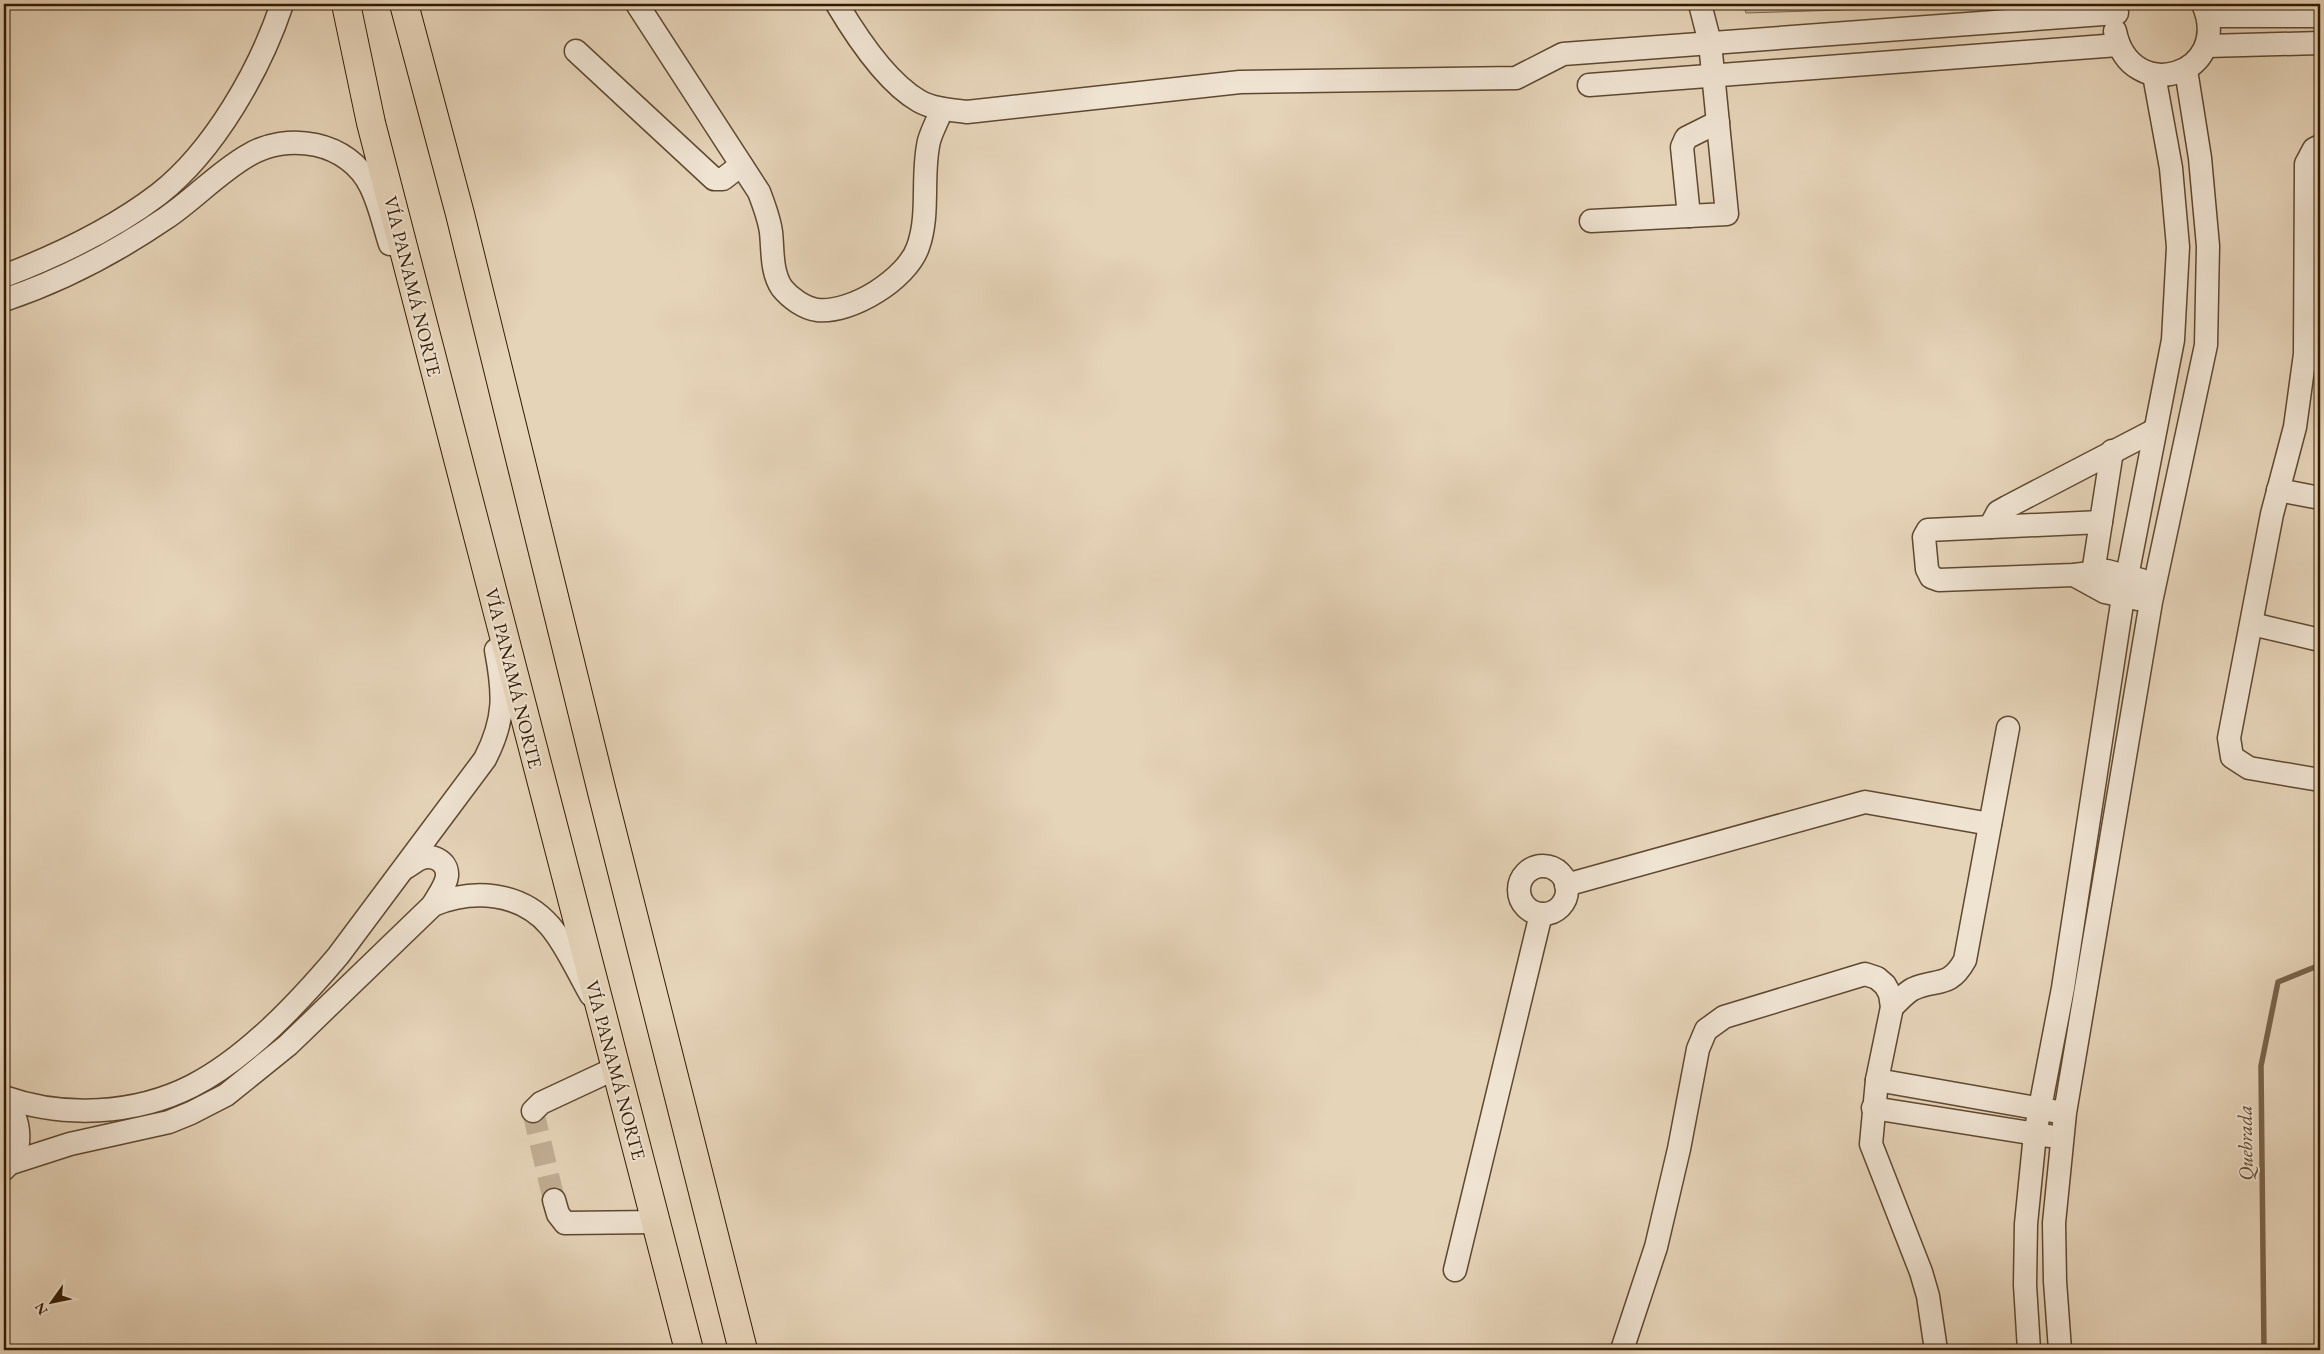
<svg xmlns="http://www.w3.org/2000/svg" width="2324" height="1354" viewBox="0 0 2324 1354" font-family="'EB Garamond',serif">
  <defs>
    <pattern id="grass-dots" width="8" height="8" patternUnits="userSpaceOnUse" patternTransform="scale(1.25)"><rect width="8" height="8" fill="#c7b49a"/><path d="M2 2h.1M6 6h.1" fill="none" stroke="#ab9a83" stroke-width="1.8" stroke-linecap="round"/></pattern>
    <pattern id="forest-crowns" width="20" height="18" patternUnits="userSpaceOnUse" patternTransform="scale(1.25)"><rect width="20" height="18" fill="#c7b49a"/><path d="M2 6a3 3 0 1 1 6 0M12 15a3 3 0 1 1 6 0" fill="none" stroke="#ab9a83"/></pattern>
  </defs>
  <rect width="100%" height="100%" fill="#e6d4b9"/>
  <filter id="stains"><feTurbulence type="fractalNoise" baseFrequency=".004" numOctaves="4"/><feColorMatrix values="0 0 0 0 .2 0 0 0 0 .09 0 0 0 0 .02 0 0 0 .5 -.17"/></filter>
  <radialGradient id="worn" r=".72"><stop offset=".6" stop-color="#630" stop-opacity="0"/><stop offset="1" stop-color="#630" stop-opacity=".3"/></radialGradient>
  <path fill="url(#grass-dots)" stroke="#7c674e" d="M2320,1205v145h-6z"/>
  <path fill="url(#forest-crowns)" stroke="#7c674e" d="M1743,4h292l-289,9z"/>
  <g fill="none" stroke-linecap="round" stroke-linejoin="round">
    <path stroke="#79644b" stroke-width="5.5" d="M2264,1350l-3,-284 17,-84 42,-17"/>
    <path stroke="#c2af95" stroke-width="22" stroke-dasharray="22 11" stroke-linecap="butt" d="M533,1111l21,89"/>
    <defs>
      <g id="minor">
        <path d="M637,4l122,188c5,13 10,26 12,40 2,18 0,40 11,56 8,10 22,20 35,22 34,4 90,-31 101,-63 12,-33 3,-72 11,-106 3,-11 9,-21 13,-32"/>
        <path d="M837,4c19,32 49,78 82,97 14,8 32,9 48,11l273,-30 276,-4 47,-24 554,-41"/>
        <path d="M2209,16h111"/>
        <path d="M2115,31c15,76 119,44 88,-27"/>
        <path d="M2207,46l113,-3"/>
        <path d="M576,51l138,128h9l18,-14"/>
        <path d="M1589,85l529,-40"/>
        <path d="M2320,146l-6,3 -8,15 -1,190 -10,73 -23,87 -43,224 3,19 17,11 71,12"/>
        <path d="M1689,216l-7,-69 4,-9 32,-16"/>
        <path d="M1591,221l136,-7 -17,-171 -10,-39"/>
        <path d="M4,276c55,-21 108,-46 155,-82 55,-43 101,-124 123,-190"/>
        <path d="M4,300c57,-19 112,-48 162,-82 28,-19 52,-45 81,-62 40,-25 102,-15 124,31 9,18 13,39 19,57"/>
        <path d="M2278,490l42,8"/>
        <path d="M2101,522l-173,8 -4,7 3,32 4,8 8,3 135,-5 33,-4 34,9"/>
        <path d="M1990,527l8,-15 9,-5 148,-77"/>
        <path d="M2093,573l19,-122"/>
        <path d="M2074,575l31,17 33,7"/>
        <path d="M2252,624l68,16"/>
        <circle cx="1543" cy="890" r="24"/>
        <path d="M405,868c6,-3 11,-8 17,-10 13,-4 26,5 25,18 -1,10 -10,21 -14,29"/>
        <path d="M1566,885l299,-83 125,22"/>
        <path d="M1892,1007c7,-6 13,-14 21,-18 24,-11 36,0 52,-29l43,-232"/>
        <path d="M1877,1080l176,31"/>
        <path d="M4,1097c59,21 131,18 188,-11 55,-28 107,-84 146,-130l147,-197c21,-41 19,-66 11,-109"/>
        <path d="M4,1099c17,20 21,51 0,70"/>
        <path d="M1873,1108l176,28"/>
        <path d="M533,1111l8,-8 75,-35"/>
        <path d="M11,1163l59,-19 99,-22 22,-9 35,-18 62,-50 145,-140c39,-16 87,-14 117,21 17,20 28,47 41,69"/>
        <path d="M554,1200l4,14 7,9 91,-1"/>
        <path d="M1455,1270l86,-356"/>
        <path d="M1622,1350l34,-103 23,-98 19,-100 8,-19 18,-13 141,-43 12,4 8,7 5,9 2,13 -15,73 -6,64 50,128 7,24 8,54"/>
        <path d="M2029,1350l-4,-65 1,-61 9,-90 28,-146 60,-391 50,-257 5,-93 -7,-79 -17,-93"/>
        <path d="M2060,1350l-5,-69 -1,-58 11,-110 86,-511 55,-257 2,-99 -8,-88 -14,-88"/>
      </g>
      <g id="major">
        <path d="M346,4l25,119 318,1227"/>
        <path d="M404,4l56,210 142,578 141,558"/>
      </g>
    </defs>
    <use href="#minor" stroke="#5f4830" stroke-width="25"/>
    <use href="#major" stroke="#321a03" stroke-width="30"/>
    <use href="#minor" stroke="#efe3d2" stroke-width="22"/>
    <use href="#major" stroke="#e6d4b9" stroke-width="28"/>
  </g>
  <g text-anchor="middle" stroke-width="4" stroke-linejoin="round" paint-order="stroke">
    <g font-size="19" fill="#321a03" stroke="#efe3d2">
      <text transform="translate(413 286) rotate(76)" y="7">VÍA PANAMÁ NORTE</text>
      <text transform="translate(514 678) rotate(76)" y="7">VÍA PANAMÁ NORTE</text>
      <text transform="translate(616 1070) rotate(75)" y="7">VÍA PANAMÁ NORTE</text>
    </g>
    <g font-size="20" font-style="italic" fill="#5c452d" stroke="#efe3d2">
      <text transform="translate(2245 1143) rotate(-91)" y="7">Quebrada</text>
    </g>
  </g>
  <rect width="2324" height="1354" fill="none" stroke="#e6d4b9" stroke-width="20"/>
  <rect x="5" y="5" width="2314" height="1344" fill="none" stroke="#321a03" stroke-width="2.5"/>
  <rect x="10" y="10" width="2304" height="1334" fill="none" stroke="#321a03"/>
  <g transform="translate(52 1302) rotate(237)" stroke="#efe3d2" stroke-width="4" paint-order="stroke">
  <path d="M0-4L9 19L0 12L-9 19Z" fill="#321a03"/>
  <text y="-8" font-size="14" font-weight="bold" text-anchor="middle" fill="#321a03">N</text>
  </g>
  <rect width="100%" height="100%" filter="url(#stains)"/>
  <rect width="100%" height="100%" fill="url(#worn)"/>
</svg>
